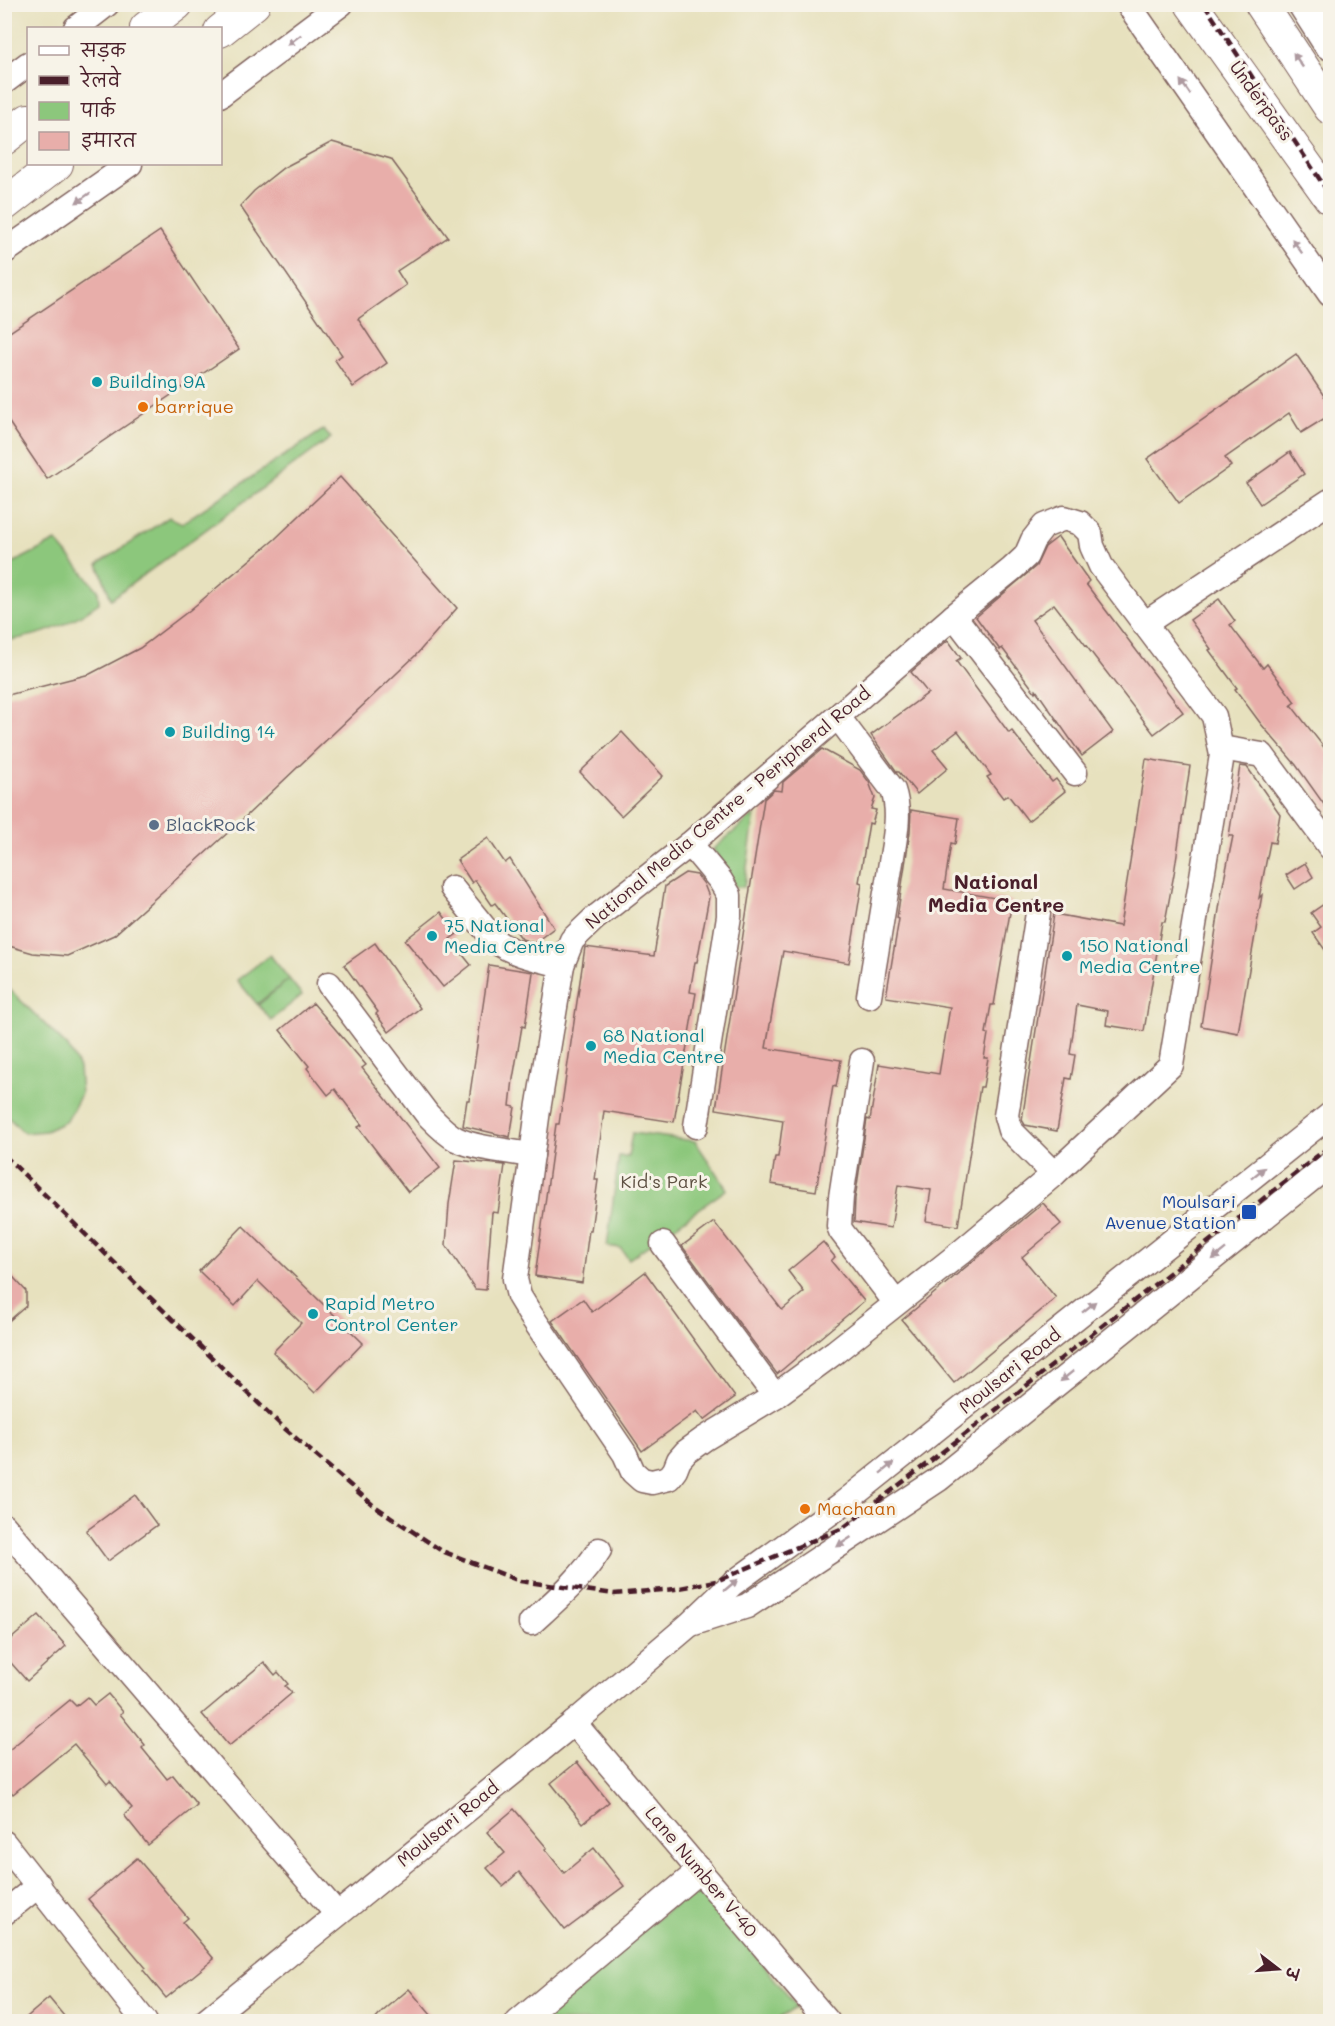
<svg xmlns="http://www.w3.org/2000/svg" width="1335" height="2026" viewBox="0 0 1335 2026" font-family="Mali,'Playpen Sans Deva',sans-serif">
  <rect width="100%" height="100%" fill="#f7f3e8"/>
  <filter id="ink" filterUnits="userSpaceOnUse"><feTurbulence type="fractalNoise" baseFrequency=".0167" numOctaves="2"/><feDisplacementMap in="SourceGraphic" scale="12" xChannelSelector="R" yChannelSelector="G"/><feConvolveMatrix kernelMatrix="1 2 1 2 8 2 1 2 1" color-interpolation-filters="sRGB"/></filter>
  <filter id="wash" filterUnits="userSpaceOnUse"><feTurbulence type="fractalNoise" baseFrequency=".008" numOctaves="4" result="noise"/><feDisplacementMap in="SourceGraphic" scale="24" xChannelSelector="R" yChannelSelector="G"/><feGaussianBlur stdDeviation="1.35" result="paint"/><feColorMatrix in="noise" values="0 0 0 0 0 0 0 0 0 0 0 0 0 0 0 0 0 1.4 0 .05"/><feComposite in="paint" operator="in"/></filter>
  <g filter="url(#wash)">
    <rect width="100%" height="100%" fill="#e7e1be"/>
    <g fill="#8cc77c" stroke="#6b7354" stroke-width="1.5">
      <path d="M323,430l8,8 -220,161 -13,-35 71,-47 13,6z"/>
      <path d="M56,541l42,49 1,13c-32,23 -55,32 -94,38v-74z"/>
      <path d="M755,814l-11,73h-9l-22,-38z"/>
      <path d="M270,955l32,40 -31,25 -13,-15 30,-25 -31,24 -20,-24z"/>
      <path d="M5,985l63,62 11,21 2,26 -14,27 -21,10 -22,2 -19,-19z"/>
      <path d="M632,1133l63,8 32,48 -98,70 -9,-11 -13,-2 12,-90h9z"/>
      <path d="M700,1885l97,122 -22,14 -250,1z"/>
    </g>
    <g id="blocks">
      <g fill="#e8aeaa">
        <path d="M332,142l59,17 57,78 -51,34 9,14 -48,34 29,44 -34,24 -18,-27 7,-5 -102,-149 14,-15 29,-23z"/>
        <path d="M160,231l79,118 -192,130 -43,-64v-79z"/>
        <path d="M1296,354l34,51v10l-29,18 -12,-20 -64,45 6,8 -52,37 -32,-44z"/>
        <path d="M1290,452l14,22 -44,30 -14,-21z"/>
        <path d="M340,477l117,131 -41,47 -174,165 -128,115 -47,21 -34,-3 -24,-7 -5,-4v-246l86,-22 50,-26 50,-38 85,-71z"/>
        <path d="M1058,537l31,44 -3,3 97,128 -29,22 -100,-130 -22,16 81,112 -31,24 -46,-66 -1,2 -33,-44 -2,2 -24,-33 60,-51 9,-19z"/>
        <path d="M1219,599l16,22 -5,4 33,43 4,-4 28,38 -4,3 39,50v58l-34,-48 -35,-41 -26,-35 2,-1 -28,-38 2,-1 -21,-29z"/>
        <path d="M948,640l13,18 -5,3 53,72 3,-2 40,51 4,-3 9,12 -37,30 -20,-26 -5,3 -16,-21 4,-2 -33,-44 -25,19 15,18 -31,26 -18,-22h-2l-26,-37 57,-42 -17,-21z"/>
        <path d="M622,732l41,44 -42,40 -41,-44z"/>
        <path d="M822,749l38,21 9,12 6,16 -4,11 5,1 -4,14 -3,-1 -10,59 3,1 -13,80 -66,-12 -10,56 -7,41 75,12 -5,27 -3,-1 -17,105 -45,-7 4,-27h3l5,-37 -67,-11 48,-310 10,-9 8,1 1,-9z"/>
        <path d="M1146,759l44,7 -16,108 -9,48h-3l-18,109 -38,-6 2,-14 -31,-6 -7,49 5,1 -4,24 -5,-1 -9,53 -32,-6 -3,-5 32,-206 66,12z"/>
        <path d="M1240,766l7,1 33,47 -5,29 -5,-1 -11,56 3,-3 -24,138 -37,-7 21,-136 11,-54h-4z"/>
        <path d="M911,810l48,8 -4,26 -4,-1 -7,46 68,12 -18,104h-3l-5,28 2,1 -4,24h4l-5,29h-3l-22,139 -32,-5 5,-31 -33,-5 -7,43 -37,-6 1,-23 12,-80 3,1 9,-56 60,10 11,-67 -64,-10 13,-78 -2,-1 13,-86z"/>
        <path d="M488,838l17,25 5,-4 44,69 -20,15 -12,-4 -27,-36 -3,2 -17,-25 -3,3 -15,-23z"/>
        <path d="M1305,863l8,14 -18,12 -9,-14z"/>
        <path d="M685,873l12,2 7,9 5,13 -12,65h-2l-5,30 6,1 -22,129 -70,-11 -9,69h3l-7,50h-2l-7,53 -47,-7 21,-152h3l26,-177 69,9 11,-70z"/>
        <path d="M1330,900v57l-17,-24 8,-6 -10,-14z"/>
        <path d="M441,912l16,22 -7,5 21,26 -28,22 -38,-47z"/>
        <path d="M375,943l45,65 -31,24 -13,-18 2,-2 -34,-47z"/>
        <path d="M489,965l44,7 -8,55 -3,-1 -9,53 -3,27 5,1 -5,30 -47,-11 4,-26h2z"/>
        <path d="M313,1003l53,62 -4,3 78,100 -32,24 -50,-65 4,-2 -27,-36 -7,6 -21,-27 2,-2 -29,-36z"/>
        <path d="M456,1160l49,5 -7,48 -6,-1 -6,78 -11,-1 -29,-44 3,-41z"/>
        <path d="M1043,1203l18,21 -39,33 34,41 -102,85 -52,-63z"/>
        <path d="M714,1222l68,88 22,-18 -16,-21 35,-29 12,15 -4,4 33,40 -87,73 -95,-128z"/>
        <path d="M243,1226l120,117 -48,50 -42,-41 28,-29 -43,-42 -23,25 -36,-35z"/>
        <path d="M4,1267l22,24v15l-22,19z"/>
        <path d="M645,1272l90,125 -31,23 -7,-9 -55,40 -90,-130 31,-22 9,13z"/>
        <path d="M135,1495l22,30 -49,36 -22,-30z"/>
        <path d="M39,1615l27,31 -39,35 -23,-26v-10z"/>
        <path d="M264,1662l11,13 3,-3 10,12 -3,2 7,7 -63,53 -27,-32z"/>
        <path d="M108,1694l15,18 -3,2 25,31 -3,3 25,31 6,-4 24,30 -49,40 -24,-30 8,-7 -22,-27 -3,3 -33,-40 -61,50 -9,-10v-30l66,-54 6,6 11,-9 7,8z"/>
        <path d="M577,1762l32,40 -26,21 -32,-40z"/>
        <path d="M514,1809l33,39 -2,1 19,24 30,-25 30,38 -59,44 -46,-58 -16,14 -16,-18 18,-15 -18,-21z"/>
        <path d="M137,1858l51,60 -5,4 31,37 -48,39 -23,-28 3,-2 -58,-69z"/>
        <path d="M409,1989l28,33h-64l9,-10z"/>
        <path d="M49,1998l20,24h-48z"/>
      </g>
    </g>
  </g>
  <g filter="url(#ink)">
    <use href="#blocks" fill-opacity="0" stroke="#81635e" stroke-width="1.5"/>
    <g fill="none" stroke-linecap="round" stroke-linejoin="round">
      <defs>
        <g id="minor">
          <path d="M1128,4l202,290"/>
          <path d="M76,28l31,-24"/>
          <path d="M4,82l24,-18"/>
          <path d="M220,95l121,-91"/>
          <path d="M4,252l126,-88"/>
          <path d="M1064,518l16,5 10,10 2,13 9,20 113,150 8,39 -51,310 -117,109 -94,79 -125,99 -60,44 -71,43 -18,13 -7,8 -4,10 -6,8 -17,4 -10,-2 -9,-8 -8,-18 -95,-140 -11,-18 -4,-17 23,-169 24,-145 10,-25 23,-22 95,-74 264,-228 58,-47 14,-13 7,-16 11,-14z"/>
          <path d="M954,616l121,157"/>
          <path d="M1144,624l186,-123"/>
          <path d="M838,717l55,73c6,18 4,35 1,54l-25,152"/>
          <path d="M1221,748l41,7 68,92"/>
          <path d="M690,844l30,36 9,15v21l-33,210"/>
          <path d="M452,888l43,53c20,14 44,18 67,24"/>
          <path d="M1038,913l-32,203 4,14 44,44"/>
          <path d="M329,984l98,130c9,9 18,19 29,25 21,10 54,12 76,16"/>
          <path d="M862,1061l-21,136 -2,29 2,5 55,72"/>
          <path d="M663,1244l112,152"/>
          <path d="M4,1526l333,388"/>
          <path d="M531,1623c25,-23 50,-44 68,-73"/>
          <path d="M691,1624l56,-18 192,-127 391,-315"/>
          <path d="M574,1723l254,299"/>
          <path d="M4,1843l141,179"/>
          <path d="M4,1913l35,-28"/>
          <path d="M205,2022l369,-299 115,-98 43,-41 109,-79 489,-390"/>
          <path d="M518,2022l182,-152"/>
        </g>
        <g id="major">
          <path d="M1191,4l139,194"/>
          <path d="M1261,4l69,104"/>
          <path d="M146,28l31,-24"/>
          <path d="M220,31l34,-27"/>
          <path d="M4,139l24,-19"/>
          <path d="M4,205l53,-41"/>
        </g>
        <path id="highway" d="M1305,4l25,39"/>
      </defs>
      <use href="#minor" stroke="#81635e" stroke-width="27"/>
      <use href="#major" stroke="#81635e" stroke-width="34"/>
      <use href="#highway" stroke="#81635e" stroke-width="36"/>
      <use href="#minor" stroke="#fff" stroke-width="24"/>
      <use href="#major" stroke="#fff" stroke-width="32"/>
      <use href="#highway" stroke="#fff" stroke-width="33"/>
      <g stroke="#4a1f2b" stroke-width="4.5" stroke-dasharray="9 4.5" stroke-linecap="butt">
        <path d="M1204,4l126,191"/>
        <path d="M4,1155l279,272 90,78 69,46 78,30 94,13 61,-5 41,-8 127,-53 116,-89 371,-293"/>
      </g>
    </g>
    <defs><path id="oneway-solid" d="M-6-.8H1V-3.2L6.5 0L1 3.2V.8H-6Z" transform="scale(1.5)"/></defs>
    <g fill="#ae9aa0">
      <use href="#oneway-solid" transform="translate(294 40) rotate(143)"/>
      <use href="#oneway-solid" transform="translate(1298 60) rotate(-124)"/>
      <use href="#oneway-solid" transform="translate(1185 87) rotate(-125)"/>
      <use href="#oneway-solid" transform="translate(83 198) rotate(145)"/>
      <use href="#oneway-solid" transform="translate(1297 246) rotate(-125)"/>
      <use href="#oneway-solid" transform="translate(1258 1173) rotate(-39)"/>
      <use href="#oneway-solid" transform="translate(1219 1254) rotate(141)"/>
      <use href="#oneway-solid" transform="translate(1089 1307) rotate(-39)"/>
      <use href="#oneway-solid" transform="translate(1067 1376) rotate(141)"/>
      <use href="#oneway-solid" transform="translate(887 1468) rotate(-39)"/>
      <use href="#oneway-solid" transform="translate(844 1542) rotate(146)"/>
      <use href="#oneway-solid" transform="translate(731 1585) rotate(-40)"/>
    </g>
  </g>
  <g fill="#0f9aa8" stroke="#f7f3e8" stroke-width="2">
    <circle cx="97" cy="382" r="6"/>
    <circle cx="170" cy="732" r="6"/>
    <circle cx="432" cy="936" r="6"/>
    <circle cx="1067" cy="956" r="6"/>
    <circle cx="591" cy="1046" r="6"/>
    <circle cx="313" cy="1314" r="6"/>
  </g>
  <g fill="#e8710a" stroke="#f7f3e8" stroke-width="2">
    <circle cx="143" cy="407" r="6"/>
    <circle cx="805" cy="1509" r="6"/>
  </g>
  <circle fill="#5c6f8a" stroke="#f7f3e8" stroke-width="2" cx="154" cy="825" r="6"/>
  <rect fill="#1a4fb4" stroke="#f7f3e8" stroke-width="2" x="1241" y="1204" width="16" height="16" rx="3"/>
  <g text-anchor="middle" stroke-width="6" stroke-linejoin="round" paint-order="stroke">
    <g font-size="18" fill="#4a1f2b" stroke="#f7f3e8">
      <text transform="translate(1261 101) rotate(54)" y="6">Underpass</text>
      <text transform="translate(728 808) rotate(-40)" y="6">National Media Centre - Peripheral Road</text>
      <text transform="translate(1010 1371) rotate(-39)" y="6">Moulsari Road</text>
      <text transform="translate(448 1824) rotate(-39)" y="6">Moulsari Road</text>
      <text transform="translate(701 1872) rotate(50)" y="6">Lane Number V-40</text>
    </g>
    <g font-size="18" fill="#0d838f" stroke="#f7f3e8" text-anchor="start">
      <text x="109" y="388">Building 9A</text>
      <text x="182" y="738">Building 14</text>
      <text x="444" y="932">75 National<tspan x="444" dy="21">Media Centre</tspan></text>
      <text x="1079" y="952">150 National<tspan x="1079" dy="21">Media Centre</tspan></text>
      <text x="603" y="1042">68 National<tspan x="603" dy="21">Media Centre</tspan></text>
      <text x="325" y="1310">Rapid Metro<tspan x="325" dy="21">Control Center</tspan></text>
    </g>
    <g font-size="18" fill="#c56008" stroke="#f7f3e8" text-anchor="start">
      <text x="155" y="413">barrique</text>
      <text x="817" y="1515">Machaan</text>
    </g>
    <g font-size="18" fill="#4e5e75" stroke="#f7f3e8" text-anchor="start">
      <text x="166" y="831">BlackRock</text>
    </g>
    <g font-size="18" fill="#5e5143" stroke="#f7f3e8">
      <text x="664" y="1188">Kid's Park</text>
    </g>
    <g font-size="18" fill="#164399" stroke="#f7f3e8" text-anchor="end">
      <text x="1236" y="1208">Moulsari<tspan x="1236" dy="21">Avenue Station</tspan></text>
    </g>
    <g font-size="20" font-weight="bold" fill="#4a1f2b" stroke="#f7f3e8">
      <text x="996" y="889">National<tspan x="996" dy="23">Media Centre</tspan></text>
    </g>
  </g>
  <rect width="1335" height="2026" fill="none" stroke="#f7f3e8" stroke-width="24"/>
  <rect x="27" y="27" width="195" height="138" fill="#f7f3e8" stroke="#b29e9c" stroke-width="1.5"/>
  <rect x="39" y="46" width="30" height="9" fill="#ffffff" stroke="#b29e9c" stroke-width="1.5"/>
  <text x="81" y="57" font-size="18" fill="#4a1f2b">सड़क</text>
  <rect x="39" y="76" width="30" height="9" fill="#4a1f2b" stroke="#b29e9c" stroke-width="1.5"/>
  <text x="81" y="87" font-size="18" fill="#4a1f2b">रेलवे</text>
  <rect x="39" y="102" width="30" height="18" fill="#8cc77c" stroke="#b29e9c" stroke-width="1.5"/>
  <text x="81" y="117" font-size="18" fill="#4a1f2b">पार्क</text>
  <rect x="39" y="132" width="30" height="18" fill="#e8aeaa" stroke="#b29e9c" stroke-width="1.5"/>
  <text x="81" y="147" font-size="18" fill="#4a1f2b">इमारत</text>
  <g transform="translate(1278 1969) rotate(107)" stroke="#f7f3e8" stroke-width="4.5" paint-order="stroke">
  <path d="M0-4.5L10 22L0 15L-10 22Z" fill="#4a1f2b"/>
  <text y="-9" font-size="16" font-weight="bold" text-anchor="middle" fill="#4a1f2b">उ</text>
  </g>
</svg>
